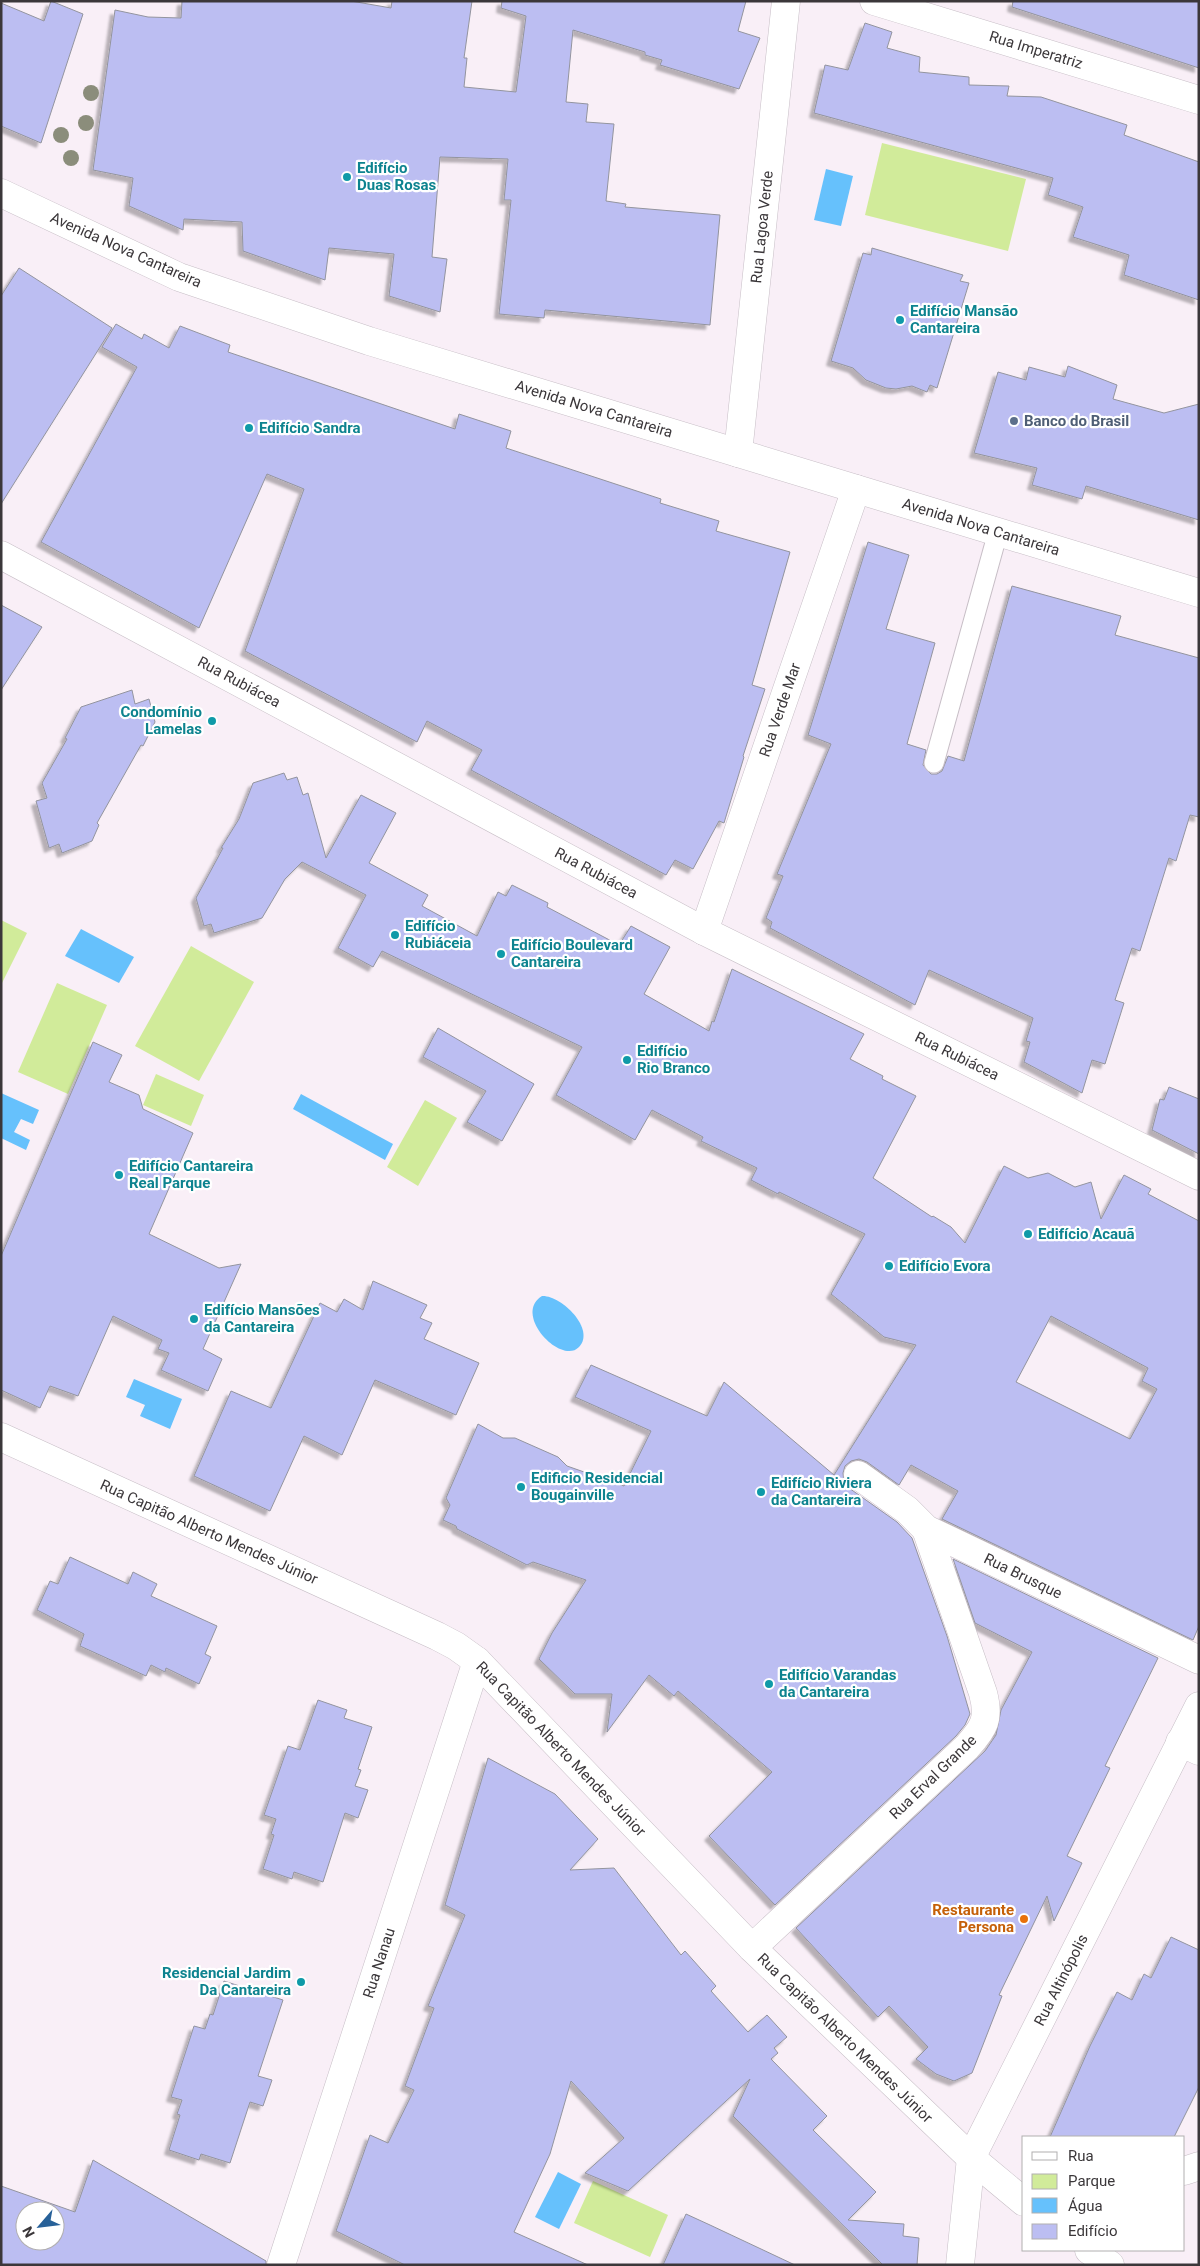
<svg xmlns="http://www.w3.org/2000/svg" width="1200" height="2266" viewBox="0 0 1200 2266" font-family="Roboto,sans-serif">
  <defs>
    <filter id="shadow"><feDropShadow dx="-4.5" dy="4.5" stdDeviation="1" flood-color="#0004"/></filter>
  </defs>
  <rect width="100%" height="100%" fill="#f9eff7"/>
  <g fill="#d1eb9a">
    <path d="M882,143l144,36 -18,72 -143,-36z"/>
    <path d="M1,920l26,13 -26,52z"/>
    <path d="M191,946l63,36 -55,99 -64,-35z"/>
    <path d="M57,983l50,22 -39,89 -50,-22z"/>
    <path d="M156,1074l48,21 -13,31 -48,-21z"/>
    <path d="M425,1100l32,18 -39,68 -31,-19z"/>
    <path d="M593,2181l75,34 -18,42 -76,-34z"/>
  </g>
  <g fill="#66c1fc">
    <path d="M826,169l27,7 -12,50 -27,-6z"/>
    <path d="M81,929l53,28 -15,26 -54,-27z"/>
    <path d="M1,1093l38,17 -6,14 -12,-5 -7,13 16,8 -4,10 -25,-12z"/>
    <path d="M301,1094l92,50 -8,16 -92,-51z"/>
    <path d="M542,1296c19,-1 54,33 37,51 -18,19 -67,-33 -37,-51z"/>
    <path d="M134,1379l48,20 -12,30 -30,-13 5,-11 -19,-8z"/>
    <path d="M558,2172l23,12 -22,45 -24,-12z"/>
  </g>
  <g fill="#bcbef2" stroke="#93949e" fill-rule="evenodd" filter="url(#shadow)">
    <path d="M51,1l32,13 -42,129 -40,-17v-123l43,18z"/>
    <path d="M182,1h169l40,7 1,-7h80l-8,57h3l-3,29 52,5 10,-76 -25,-8 1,-7h244l-8,30 22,7 -21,51 -79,-24 2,-5 -17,-5v-3l-72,-22 -7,72 22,2 -2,18 28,2 -8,77 20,3 -1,3 95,8 -10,110 -165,-15 -1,8 -45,-4 12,-114h-7l4,-41 -68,-2 -8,100 15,2 -7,53 -51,-16 5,-42 -65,-6 -4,32 -82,-29 -1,-29 -58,-3 -1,11 -54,-24 4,-28 -40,-8 22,-160 33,7 33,1z"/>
    <path d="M1013,1h186v67l-187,-61z"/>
    <path d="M865,23l27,9 -5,16 33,9 -1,15 50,5v8l40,1 -2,10 34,1 86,28 -3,10 75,27v138l-75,-25 5,-20 -56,-18 10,-30 -35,-12 5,-17 -239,-65 11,-48 23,5z"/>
    <path d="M872,248l91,27 -3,6 9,2 -32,105 -7,-3 -3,7 -15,-6 -16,3 -10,-1 -20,-8 -13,-12 -22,-7 32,-108 8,2z"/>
    <path d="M19,268l93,60 -111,176v-208z"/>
    <path d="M116,324l26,15 2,-5 25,14 11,-22 50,19 -2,7 227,77 4,-15 52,17 -5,17 155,51 -1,4 59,18 -3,10 74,21 -38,133 13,4 -22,67 1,1 -20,66 -5,-2 -26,48 -18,-9 -9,15 -195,-105 11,-20 -55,-29 -10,21 -172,-91 59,-162 -37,-15 -68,154 -158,-86 96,-175 -35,-20z"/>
    <path d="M1068,366l49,19 -4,14 51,14 35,-9v116l-113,-34 -4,13 -50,-14 5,-17 -63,-15 24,-81 28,8 3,-13 36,10z"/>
    <path d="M868,542l41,13 -23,74 49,14 -28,101 19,6 -3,15 8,9h6l5,-3 6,-15 16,5 48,-175 109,30 -6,19 84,23v159l-9,-2 -14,46 -7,-3 -29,93 -8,-3 -17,52 9,3 -19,61 -13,-4 -10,33 -58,-31 6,-20 -4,-1 7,-23 -104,-48 -14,35 -145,-77 2,-6 -6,-4 17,-42 -6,-2 54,-130 -23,-9z"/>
    <path d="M1,605l41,22 -41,63z"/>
    <path d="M132,690l3,14 14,-5 6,23 -12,24 -2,-1 -44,78 2,2 -7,16 -30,12 -3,-9 -10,4 -13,-47 11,-3 -5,-15 25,-44 -2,-1 16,-31z"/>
    <path d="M284,773l3,7 10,-3 6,18 5,-2 18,65 35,-63 35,18 -27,50 59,32 -6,11 55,30 21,-44 8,4 6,-11 36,18 -1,4 72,38 12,-19 39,21 -26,47 65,37 3,-10 2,1 18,-53 132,65 -14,25 33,17 -1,3 34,17 -43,82 59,39 1,-1 18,11 14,16 39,-77 24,12 20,-5 27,14 16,-5 10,37 23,-44 27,14 -3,5 51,27v405l-6,14 -251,-121 16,-28 -47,-26 -12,20 -32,-23 -8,-3 -8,2 -6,5 -2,7 1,9 5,6 48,34 15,16 35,98 23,78 -5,11 -9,11 -181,169 -66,-69 63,-64 -94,-81 -4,5 -25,-21 -42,57 5,-38h-37l-36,-35 13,-26 34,-53 -53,-18 -6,3 -70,-36 -1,-3 -13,-6 7,-15 -4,-7 32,-74 25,14h12l43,19 9,9 57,20 27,-55 -76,-34 16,-32 116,51 17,-34 110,93 82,-130 -32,-8 -53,-43 34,-60 -86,-42 -1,2 -27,-14 6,-12 -56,-27 2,-4 -51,-27 -17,30 -79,-45 26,-48 -200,-96 -9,16 -35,-19 28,-53 -64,-33 -17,17 -23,39 -48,15 -3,-9 -7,2 -8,-28 27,-50h-2l18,-29 14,-36zM1051,1316l97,52 -6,13 15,8 -27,50 -114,-57z"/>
    <path d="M438,1028l96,56 -32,57 -35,-19 19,-31 -63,-34z"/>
    <path d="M93,1042l29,13 -13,27 30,13 4,14 50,24 -44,101 70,34 22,-4 -38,85 19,10 -14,32 -47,-21 8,-17 -11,-4 4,-9 -49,-24 -35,80 -28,-10 -10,22 -39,-18v-134z"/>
    <path d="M1169,1087l30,12v55l-47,-24 8,-31 4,1z"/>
    <path d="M373,1281l54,24 -7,13 12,5 -8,16 55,24 -23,52 -81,-35 -33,75 -38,-19 -34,75 -76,-35 37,-85 40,17 49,-105 17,9 7,-13 19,11z"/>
    <path d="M70,1557l58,27 5,-12 24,12 -6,12 66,30 -12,28 6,3 -12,27 -33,-16 -1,4 -14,-7 -5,11 -66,-30 4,-12 -47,-24 13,-29 8,3z"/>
    <path d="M953,1559l205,99 -53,108 5,2 -43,88 15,7 -28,58 -7,-25 -48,99 3,1 -30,77 -18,8 -18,-7 -20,-15 12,-12 -39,-41 -11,11 -82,-89 189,-177 11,-16 5,-25 31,-58 -57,-29z"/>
    <path d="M318,1700l29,10 -3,8 28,9 -14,42 3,1 -6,16 13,4 -10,28 -13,-5 -22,69 -29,-10 -2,7 -29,-10 11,-34 -3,-1 5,-15 -12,-4 24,-69 12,4z"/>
    <path d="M488,1758l67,36 43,45 -28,31 44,-2 67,87 4,-4 31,35 -5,5 37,41 19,-17 20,22 -13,11 4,5 -7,6 56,57 -14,14 63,62 -28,28 56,4 -1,12 16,2 -2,27h-34l-150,-149 17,-37 -122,112 -43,-18 39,-35 -53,-57 -21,73 -36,78 74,33h-183l-69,-34 34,-96 18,8 26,-53 -9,-4 29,-78 -6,-2 37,-91 -20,-10z"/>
    <path d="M1171,1937l28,13v137l-25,50h-124l40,-91 27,-54 15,8 12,-26 7,4z"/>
    <path d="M224,1981l59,19 -25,76 14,4 -9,26 -13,-4 -20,61 -29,-9 -2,6 -30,-10 11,-35 -3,-1 5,-14 -11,-3 23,-71 11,3 5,-15 3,1z"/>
    <path d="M93,2160l173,101v4h-265v-79l74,26zM25,2211h30v30h-30z"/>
    <path d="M686,2214l24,11 85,40h-132z"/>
  </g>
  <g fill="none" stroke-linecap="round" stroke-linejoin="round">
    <defs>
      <path id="service" d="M934,763l64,-231"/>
      <g id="minor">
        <path d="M874,1l325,99"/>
        <path d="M738,453l48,-452"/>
        <path d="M1,555l703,376 495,245"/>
        <path d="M704,931l152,-442"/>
        <path d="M1,1437l436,199 19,10 21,15 275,287 219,210 53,44"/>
        <path d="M858,1475l49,35 19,19 273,131"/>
        <path d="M1180,1742l19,9"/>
        <path d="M752,1948l215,-201c17,-19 23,-28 16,-54l-57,-164"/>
        <path d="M1184,2171l15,-5"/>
        <path d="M1089,2250l21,15"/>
        <path d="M281,2265l196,-604"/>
      </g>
      <path id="tertiary" d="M960,2265l11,-107 228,-452"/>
      <path id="secondary" d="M1,193l178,84 190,64 830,252"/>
    </defs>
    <use href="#service" stroke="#c7bec6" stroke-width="21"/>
    <use href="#minor" stroke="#c7bec6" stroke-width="29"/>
    <use href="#tertiary" stroke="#c7bec6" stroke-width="29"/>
    <use href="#secondary" stroke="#c7bec6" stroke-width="29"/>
    <use href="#service" stroke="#fff" stroke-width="19"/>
    <use href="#minor" stroke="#fff" stroke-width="28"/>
    <use href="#tertiary" stroke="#fff" stroke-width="28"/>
    <use href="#secondary" stroke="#fff" stroke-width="28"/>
  </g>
  <g fill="#8b8d7b">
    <circle cx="91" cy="93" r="8"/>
    <circle cx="86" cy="123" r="8"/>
    <circle cx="61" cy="135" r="8"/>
    <circle cx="71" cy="158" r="8"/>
  </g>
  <g fill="#0f9aa8" stroke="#fff" stroke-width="2">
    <circle cx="347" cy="177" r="5"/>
    <circle cx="900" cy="320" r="5"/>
    <circle cx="249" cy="428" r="5"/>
    <circle cx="212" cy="721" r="5"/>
    <circle cx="395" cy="935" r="5"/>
    <circle cx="501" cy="954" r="5"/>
    <circle cx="627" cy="1060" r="5"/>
    <circle cx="119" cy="1175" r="5"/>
    <circle cx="1028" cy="1234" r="5"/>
    <circle cx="889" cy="1266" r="5"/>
    <circle cx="194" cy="1319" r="5"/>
    <circle cx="521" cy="1487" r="5"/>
    <circle cx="761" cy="1492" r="5"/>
    <circle cx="769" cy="1684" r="5"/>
    <circle cx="301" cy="1982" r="5"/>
  </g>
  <circle fill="#5c6f8a" stroke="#fff" stroke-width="2" cx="1014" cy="421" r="5"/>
  <circle fill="#e8710a" stroke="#fff" stroke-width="2" cx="1024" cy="1919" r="5"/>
  <g text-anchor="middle" stroke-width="4.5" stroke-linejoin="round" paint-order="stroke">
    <g font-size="15" fill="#3b373a" stroke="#fff">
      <text transform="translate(1036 50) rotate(17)" y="5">Rua Imperatriz</text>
      <text transform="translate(762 227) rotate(-84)" y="5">Rua Lagoa Verde</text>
      <text transform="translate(126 250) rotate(24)" y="5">Avenida Nova Cantareira</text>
      <text transform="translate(594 409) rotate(17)" y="5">Avenida Nova Cantareira</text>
      <text transform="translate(981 527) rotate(17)" y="5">Avenida Nova Cantareira</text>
      <text transform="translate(239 682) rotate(28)" y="5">Rua Rubiácea</text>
      <text transform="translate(780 710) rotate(-71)" y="5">Rua Verde Mar</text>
      <text transform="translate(596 873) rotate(28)" y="5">Rua Rubiácea</text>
      <text transform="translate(957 1056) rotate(26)" y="5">Rua Rubiácea</text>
      <text transform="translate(209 1532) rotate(24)" y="5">Rua Capitão Alberto Mendes Júnior</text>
      <text transform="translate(1023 1576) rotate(26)" y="5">Rua Brusque</text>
      <text transform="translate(561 1749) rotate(46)" y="5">Rua Capitão Alberto Mendes Júnior</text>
      <text transform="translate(933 1777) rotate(-44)" y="5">Rua Erval Grande</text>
      <text transform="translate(379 1963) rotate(-72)" y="5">Rua Nanau</text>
      <text transform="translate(1061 1980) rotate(-63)" y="5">Rua Altinópolis</text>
      <text transform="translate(845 2038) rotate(44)" y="5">Rua Capitão Alberto Mendes Júnior</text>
    </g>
    <g font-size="15" font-weight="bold" fill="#0d838f" stroke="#fff" text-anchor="start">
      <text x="357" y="173">Edifício<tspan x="357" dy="17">Duas Rosas</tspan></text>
      <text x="910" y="316">Edifício Mansão<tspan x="910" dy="17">Cantareira</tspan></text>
      <text x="259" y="433">Edifício Sandra</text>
      <text x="202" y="717" text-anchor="end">Condomínio<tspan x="202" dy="17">Lamelas</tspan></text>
      <text x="405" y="931">Edifício<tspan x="405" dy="17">Rubiáceia</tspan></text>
      <text x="511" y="950">Edifício Boulevard<tspan x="511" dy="17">Cantareira</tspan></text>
      <text x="637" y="1056">Edifício<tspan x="637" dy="17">Rio Branco</tspan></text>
      <text x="129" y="1171">Edifício Cantareira<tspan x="129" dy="17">Real Parque</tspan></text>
      <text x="1038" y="1239">Edifício Acauã</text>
      <text x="899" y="1271">Edifício Evora</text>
      <text x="204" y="1315">Edifício Mansões<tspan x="204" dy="17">da Cantareira</tspan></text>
      <text x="531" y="1483">Edificio Residencial<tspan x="531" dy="17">Bougainville</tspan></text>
      <text x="771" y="1488">Edifício Riviera<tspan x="771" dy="17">da Cantareira</tspan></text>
      <text x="779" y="1680">Edifício Varandas<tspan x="779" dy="17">da Cantareira</tspan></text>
      <text x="291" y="1978" text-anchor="end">Residencial Jardim<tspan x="291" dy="17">Da Cantareira</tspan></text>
    </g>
    <g font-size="15" font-weight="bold" fill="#4e5e75" stroke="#fff" text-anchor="start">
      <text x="1024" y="426">Banco do Brasil</text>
    </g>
    <g font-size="15" font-weight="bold" fill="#c56008" stroke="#fff" text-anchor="end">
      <text x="1014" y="1915">Restaurante<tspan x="1014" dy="17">Persona</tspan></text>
    </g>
  </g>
  <rect width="1200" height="2266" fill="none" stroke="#3b373a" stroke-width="5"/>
  <rect x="1022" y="2136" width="162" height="115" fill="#ffffff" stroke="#b1afb0"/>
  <rect x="1032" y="2152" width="25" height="8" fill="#ffffff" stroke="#b1afb0"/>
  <text x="1068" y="2161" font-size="15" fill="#3b373a">Rua</text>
  <rect x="1032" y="2174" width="25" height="15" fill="#d1eb9a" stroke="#b1afb0"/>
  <text x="1068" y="2186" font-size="15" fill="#3b373a">Parque</text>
  <rect x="1032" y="2198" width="25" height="15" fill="#66c1fc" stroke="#b1afb0"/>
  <text x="1068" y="2211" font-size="15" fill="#3b373a">Água</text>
  <rect x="1032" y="2224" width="25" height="15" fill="#bcbef2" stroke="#b1afb0"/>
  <text x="1068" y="2236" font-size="15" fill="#3b373a">Edifício</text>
  <g transform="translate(40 2226) rotate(242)"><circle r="24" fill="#ffffff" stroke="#b1afb0"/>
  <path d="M0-4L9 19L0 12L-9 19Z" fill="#276199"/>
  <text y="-8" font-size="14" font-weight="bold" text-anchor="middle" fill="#3b373a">N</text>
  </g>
</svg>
